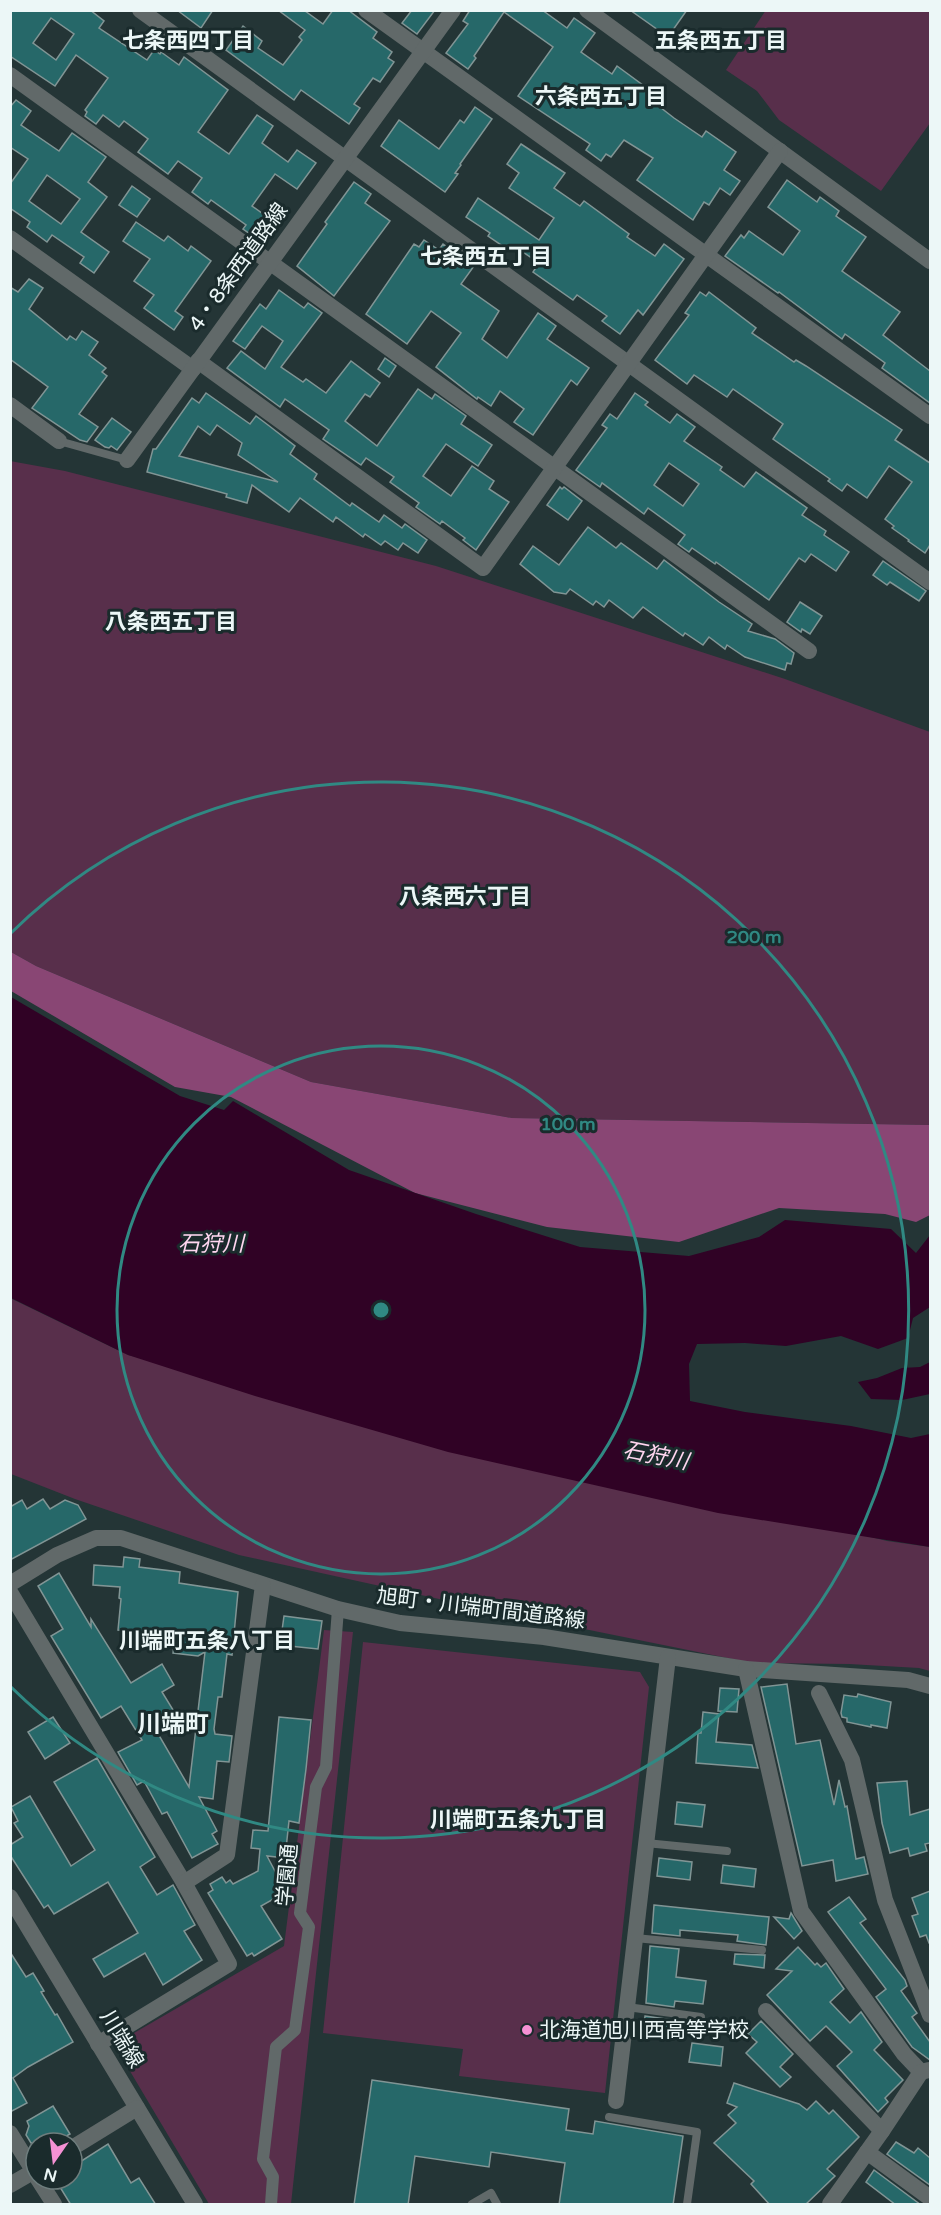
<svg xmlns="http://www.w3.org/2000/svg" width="941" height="2215" viewBox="0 0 941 2215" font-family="'Varela Round','Noto Sans JP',sans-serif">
  <rect width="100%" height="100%" fill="#243536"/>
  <g fill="#582f4b">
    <path d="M766,10l164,1v112l-49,68 -102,-71 -22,-29 -31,-21z"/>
    <path d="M10,461l55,10 371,95 349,113 145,53v393l-418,-7 -201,-36 -275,-116 -25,-14z"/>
    <path d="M10,1298l118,57 759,186 43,6v124l-11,-3 -70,-4 -97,-1 -281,-57 -232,-51 -164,-56 -64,-25z"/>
    <path d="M324,1630l29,2 -62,572h-82l-88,-148 1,-16 162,-94z"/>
    <path d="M363,1642l277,30 9,15 -44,406 -146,-17 4,-27 -140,-16z"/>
  </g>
  <path fill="#894674" d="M11,952l25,14 275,116 201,36 418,7v90l-14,7 -31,-8 -106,-6 -100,34 -132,-15 -132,-34 -184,-96 -56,-10 -164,-96z"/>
  <g fill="#300225">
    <path d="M11,997l169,99 44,14 9,-9 116,69 127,44 104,33 109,9 70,-19 26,-17 106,9 25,24 14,-18v72l-17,11 -5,20 -30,11 -37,-13 -55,10 -41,-3 -48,1 -8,20 1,37 55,11 106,14 60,12 19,-4v113l-212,-34 -270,-61 -193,-56 -127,-41 -117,-57z"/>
    <path d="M930,1362v32l-28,6 -31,-1 -13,-17 19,-4 25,-10 18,-1z"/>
  </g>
  <g fill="#266869" stroke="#819595" stroke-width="1.5" fill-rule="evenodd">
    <path d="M10,10h80l14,11 -5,7 48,32 7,-10 6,4 1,-2 18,13 5,-8 44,33 -30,42 31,22 28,-39 16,11 -11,17 26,19 9,-12 19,13 -19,26 -22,-15 -23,32 25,18 -14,19 -20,-14 3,-4 -35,-25 -3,4 -16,-12 10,-14 -24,-17 -10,13 -30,-22 10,-13 -24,-18 -5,6 -16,-12 -7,9 -11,-8 2,-4 -2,-2 23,-32 -32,-23 -21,31 -45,-30zM51,18l23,16 -18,26 -23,-17z"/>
    <path d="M177,10h36l-12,18z"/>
    <path d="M278,10l27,1 18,13 10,-14h15l29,22 -4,6 19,14 -4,6 6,4 -14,20 -7,-4 -19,26 6,4 -11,16 -48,-34 -7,10 -68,-50 17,-24 19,15 -4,7 25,17 19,-25 -3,-3 6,-7z"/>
    <path d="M412,10h23l-18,24 -15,-11z"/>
    <path d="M470,10h72l25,18 7,-10 21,15 -14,19 31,22 5,-8 38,28 -4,6 23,18 28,19 4,-6 30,21 -12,18 16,11 -10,14 -10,-7 -11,17 -5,-3 -11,18 -56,-40 16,-22 -29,-18 -13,17 -5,-3 -5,7 -15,-11 4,-6 -72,-48 35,-49 -49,-35 -30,44 2,2 -8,11 -22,-16 22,-29 -5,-3z"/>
    <path d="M630,10h57l-19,27z"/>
    <path d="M16,100l15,11 -10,14 38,26 13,-18 34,24 -18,25 19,15 -26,35 28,20 -15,21 -14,-10 4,-6 -32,-22 -5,7 -20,-15 3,-5 -20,-14v-24l18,-25 -18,-12v-40zM47,175l33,24 -19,25 -32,-23z"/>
    <path d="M475,107l17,12 -32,45 1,1 -6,8 3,1 -13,18 -64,-46 18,-26 40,29 21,-29 4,3z"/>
    <path d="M521,144l44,29 -11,15 26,18 4,-5 45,33 -2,3 28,19 9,-12 20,15 -41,56 -5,-5 -18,24 -18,-13 5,-5 -30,-21 -4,5 -40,-28 6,-9 -25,-17 -4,5 -22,-15 2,-3 -24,-16 12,-19 61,42 15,-22 -45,-30 10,-15 -12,-9z"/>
    <path d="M787,180l30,22 3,-5 19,14 -3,5 30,21 -24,34 58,41 -17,23 47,36v32l-48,-35 3,-5 -40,-29 -3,5 -63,-47 -1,1 -53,-37 16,-21 3,3 5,-7 34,24 17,-24 -32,-24z"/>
    <path d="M354,182l17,12 -6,9 25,18 -56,75 -37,-30 30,-42 -2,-2z"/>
    <path d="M132,186l18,13 -13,18 -18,-12z"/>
    <path d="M136,222l28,19 4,-5 20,15 3,-5 20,15 -36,50 8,6 -9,13 -30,-22 10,-13 -20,-14 16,-22 -27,-18z"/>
    <path d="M424,240l15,10 4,-6 31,22 -13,18 38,27 -17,28 25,19 31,-45 18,13 -9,13 42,29 -12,17 -6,-5 -38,55 -19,-13 10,-13 -24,-18 -9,15 -13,-9 -1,2 -41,-32 25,-34 -30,-22 -24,33 -41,-30 48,-70 5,3z"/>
    <path d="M29,279l14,9 -14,21 38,31 3,-4 6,4 6,-9 16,11 -9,13 17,13 -4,4 5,4 -28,38 19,13 -11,15 -7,-2 -48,-32 16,-21 -38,-28v-72l8,5z"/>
    <path d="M279,290l25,18 4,-5 14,10 -41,54 22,15 3,-3 20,14 25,-32 29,22 -10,14 -5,-3 -20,27 32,25 41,-57 14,10 3,-5 31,22 -5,8 31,21 -14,21 -32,-22 -23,32 28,20 21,-30 22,15 -5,8 20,13 -33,48 -13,-10 2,-2 -23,-17 -2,3 -24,-17 3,-4 -29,-21 4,-5 -28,-19 -5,7 -38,-26 6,-9 -44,-31 -5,8 -53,-39 14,-17 24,18 18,-28 -21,-15 -17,23 -12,-8 27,-37 6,5z"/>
    <path d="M700,292l6,4 3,-4 47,36 -4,5 42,29 2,-2 10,6 96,64 -7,10 35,23v82l-5,8 -17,-12 1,-1 -17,-12 2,-2 -9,-7 27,-37 -23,-16 -22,32 -20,-14 -5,7 -14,-10 2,-2 -57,-40 10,-15 -50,-35 -6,8 -33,-22 -7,9 -32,-24 34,-45 -4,-2z"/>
    <path d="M385,358l11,8 -7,11 -11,-8z"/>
    <path d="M206,393l44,31 6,-8 12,9 27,21 -5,8 27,20 -3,5 36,27 2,-3 27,19 5,-7 18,13 3,-4 22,16 -9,13 -15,-10 -5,7 -13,-9 -4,4 -16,-11 -2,3 -27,-20 -3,5 -33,-24 -11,14 -37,-27 -5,18 -21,-6 1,-3 -80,-22 6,-23h3l36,-51 7,5zM217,425l25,18 -4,12 40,27 -99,-26 19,-30 12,9z"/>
    <path d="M635,393l13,9 -3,3 25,18 7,-9 18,13 -11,14 38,26 -2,3 24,17 12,-15 51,36 -5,7 24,16 -2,4 25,17 -13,19 -25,-17 -6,8 -6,-4 -30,42 -53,-38 -1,2 -23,-16 -3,4 -11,-8 7,-9 -37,-27 -4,6 -42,-31 -2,4 -24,-17 31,-42 -5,-3 8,-11 7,5zM669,463l30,21 -16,22 -29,-21z"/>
    <path d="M112,418l19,14 -14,18 -6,-4 -2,2 -4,-1 -10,-7z"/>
    <path d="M560,487l2,2 2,-2 18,14 -14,19 -21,-15z"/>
    <path d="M588,527l28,21 5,-5 36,26 7,-9 55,42 33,22 -4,7 27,8 19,14 -3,11 -4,-1 -2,7 -40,-13 -18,-12 -2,4 -16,-12 -6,8 -18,-12 -2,3 -40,-29 -10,11 -24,-18 -5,7 -8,-6 -3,4 -23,-16 -4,5 -12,-2 -34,-28 13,-18 26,19z"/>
    <path d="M883,561l43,30 -7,10 -29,-19 -3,3 -14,-10z"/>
    <path d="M800,602l22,14 -12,18 -8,-5 -1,3 -14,-10z"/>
    <path d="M43,1499l7,10 15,-9 13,5 8,14 -76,41v-53l12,-7 5,9z"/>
    <path d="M124,1557l16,2 -1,8 41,5 -1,11 59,9 -6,63 -5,-1 -5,43h-4l-4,32 1,5 17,2 -3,26 -12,-1 -4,38 -14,-2 18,34 -5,3 6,10 -26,14 -25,-46 -5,2 -18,-33 -7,4 -19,-33 24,-12 -21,-34 -20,12 -50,-82 12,-7 -25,-43 21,-13 32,54v-8l40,64 31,-19 12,21 -12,7 16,26 -21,14 32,55 16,-135 -7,4 -25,-3 2,-16 -57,-7 3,-31 -2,-1 1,-11 -27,-2 1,-20 29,2z"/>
    <path d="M284,1616l38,5 -4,28 -38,-4z"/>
    <path d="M787,1684l9,60 24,-4 14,65 5,-25 6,27 2,-1 9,53 8,-2 4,17 -32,7 -3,-21 -31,6 -41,-179z"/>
    <path d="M720,1688l19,1 -2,23 -19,-1z"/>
    <path d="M858,1694l33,8 -4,26 -16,-3v2l-24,-5v-4l-5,-1 -1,-4 3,-18 13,2z"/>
    <path d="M703,1712l16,2 -3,28 36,3 6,23 -62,-5 2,-30h3z"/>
    <path d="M53,1717l17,26 -25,16 -17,-27z"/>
    <path d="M279,1717l32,3 -5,49 -7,54 -10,-2 -4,37 -18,-2 19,36 -25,14 21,33 -28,17 -2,-3 -5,3 -39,-63 5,-3 -3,-6 12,-7 4,6 4,-3 3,4 25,-13 2,-22 -9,-1 2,-18 15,1z"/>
    <path d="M97,1758l58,99 -15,10 17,28 16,-10 22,40 -11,6 18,29 -39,25 -18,-32 -41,24 -11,-18 45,-26 -30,-51 -54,32 -6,-9 -4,3 -34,-53v-10l13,-8 -9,-14 4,-2 -7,-14 19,-11 41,70 24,-16 -41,-68z"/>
    <path d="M907,1781l3,34 20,-6v34l-5,1 2,7 -17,5 -2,-8 -18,5 -8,-30 -5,-40z"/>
    <path d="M677,1802l28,3 -3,22 -27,-3z"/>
    <path d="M659,1858l33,4 -2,18 -33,-4z"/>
    <path d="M723,1865l33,4 -2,18 -33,-4z"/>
    <path d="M930,1891v52h-1l-3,-8 -6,2 -8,-21 6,-2 -6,-16z"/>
    <path d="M849,1897l17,22 -6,4 45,57 2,6 -6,5 16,22 -5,4 18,25v18l-18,-13 -36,-50 10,-8 -58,-77z"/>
    <path d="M654,1905l115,12 -3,28 -29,-4 1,-6 -58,-5v6l-28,-3z"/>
    <path d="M791,1913l11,18 -8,8 -20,-22 15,2z"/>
    <path d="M650,1946l29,3 -3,28 30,4 -3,23 -28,-3 -1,6 -28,-4z"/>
    <path d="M798,1947l17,18 2,-2 4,4 5,-4 18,26 -14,13 20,21 11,-11 21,30 -8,8 29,30 -18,18 3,4 -10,10 -41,-46 15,-14 -26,-26 -16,15 -43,-46 25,-24 -16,-2z"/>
    <path d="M10,1952l16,25 7,-4 11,18 -3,1 14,23 2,-1 16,28 -45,25 -15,11 14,25 -17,9z"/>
    <path d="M735,1954l30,1 -1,13 -30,-4z"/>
    <path d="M645,2016l27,4 -1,8 -27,-3z"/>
    <path d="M761,2021l32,33 -13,13 11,10 -11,10 -34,-34 11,-11 -9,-8z"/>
    <path d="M692,2043l31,4 -2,19 -32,-4z"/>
    <path d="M372,2080l197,29 -3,21 27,4 2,-13 88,15 -10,69h-114l6,-42 -74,-11 -2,15 -74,-11 -7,49h-54z"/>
    <path d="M734,2083l65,21 8,6 9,-9 13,13 4,-4 26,27 -32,32 8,7 -30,29h-35l-19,-21 3,-3 -40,-38 22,-20 -8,-8 9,-8 -10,-4z"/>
    <path d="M53,2106l17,28 -16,9h-23l-5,-8 3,-9 -2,-5z"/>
    <path d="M896,2142l18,11 4,-5 12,10v27l-43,-31z"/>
    <path d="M108,2144l23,39 8,-5 17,27h-85l-16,-26h17v-12z"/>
    <path d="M874,2170l47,35h-25l-30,-23z"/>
  </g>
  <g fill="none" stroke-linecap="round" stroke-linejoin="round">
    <g stroke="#616969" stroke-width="8">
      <path d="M59,441l68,19"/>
      <path d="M646,1843l81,8"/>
      <path d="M635,1938l127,12"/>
      <path d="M627,2007l74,10"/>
      <path d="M609,2117l88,15 -10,72"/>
      <path d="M472,2204l19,-11 6,11"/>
    </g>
    <path stroke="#616969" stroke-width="12" d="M271,2204l2,-27 -10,-18 13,-112 19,-17 14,-103 -9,-14 16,-126 10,-20 12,-158"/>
    <g stroke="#616969" stroke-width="16">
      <path d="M140,10l790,572"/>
      <path d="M366,10l564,406"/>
      <path d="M587,10l343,251"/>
      <path d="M10,75l799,576"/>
      <path d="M10,238l183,131"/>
      <path d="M198,361l285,207 297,-417"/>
      <path d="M10,405l49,36"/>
      <path d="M127,460l326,-450"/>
      <path d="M10,1584l47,-29 39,-17h25l217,71 62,14 144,14 202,32 162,11 22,6"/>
      <path d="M10,1592l174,291 45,81 -131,80"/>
      <path d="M746,1669l55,242 103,143 17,18"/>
      <path d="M819,1693l33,67 33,140 45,115"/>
      <path d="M184,1883l43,-28 36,-270"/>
      <path d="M10,1897l185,307"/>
      <path d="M766,2011l116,120"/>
      <path d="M616,2101l52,-444"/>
      <path d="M10,2133l26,42"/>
      <path d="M72,2148l65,-40"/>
      <path d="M867,2152l63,46"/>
      <path d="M38,2179l16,25"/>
      <path d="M10,2185l26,-15"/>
      <path d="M830,2204l52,-73 39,-59 8,-2"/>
    </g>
  </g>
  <g fill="none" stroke="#308983" stroke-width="3">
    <circle cx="381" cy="1310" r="264"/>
    <path d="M11 933A528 528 0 1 1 11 1687"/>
  </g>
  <circle fill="#f491d4" stroke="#1a2b2c" stroke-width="2" cx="527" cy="2030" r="6"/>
  <g text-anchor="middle" stroke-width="6" stroke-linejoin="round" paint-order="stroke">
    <g font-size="21" fill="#ecf7f7" stroke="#1a2b2c">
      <text transform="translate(238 267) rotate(-54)" y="7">4・8条西道路線</text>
      <text transform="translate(481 1608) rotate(7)" y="7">旭町・川端町間道路線</text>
      <text transform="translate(287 1875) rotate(-85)" y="7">学園通</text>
      <text transform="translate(122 2039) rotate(59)" y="7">川端線</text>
    </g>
    <g font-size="21" fill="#ecf7f7" stroke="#1a2b2c" text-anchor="start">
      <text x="539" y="2037">北海道旭川西高等学校</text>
    </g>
    <g font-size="22" font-weight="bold" fill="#ecf7f7" stroke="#1a2b2c">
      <text x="188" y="48">七条西四丁目</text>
      <text x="721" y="48">五条西五丁目</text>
      <text x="601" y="104">六条西五丁目</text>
      <text x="486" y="264">七条西五丁目</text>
      <text x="171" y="629">八条西五丁目</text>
      <text x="465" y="904">八条西六丁目</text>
      <text x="207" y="1648">川端町五条八丁目</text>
      <text x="518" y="1827">川端町五条九丁目</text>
    </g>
    <g font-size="22" font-style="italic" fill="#ffd6f0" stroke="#1a2b2c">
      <text x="211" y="1251">石狩川</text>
      <text transform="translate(656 1455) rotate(11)" y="8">石狩川</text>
    </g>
    <g font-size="24" font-weight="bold" fill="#ecf7f7" stroke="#1a2b2c">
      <text x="173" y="1732">川端町</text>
    </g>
  </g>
  <circle cx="381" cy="1310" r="9" fill="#308983" stroke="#1a2b2c" stroke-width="3"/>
  <g font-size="18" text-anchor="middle" font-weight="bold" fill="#308983" stroke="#1a2b2c" stroke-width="6" stroke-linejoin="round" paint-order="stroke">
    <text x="754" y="943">200 m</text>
    <text x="568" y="1130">100 m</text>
  </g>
  <rect width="941" height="2215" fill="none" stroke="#ecf7f7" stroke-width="24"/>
  <g transform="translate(54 2161) rotate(194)"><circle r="28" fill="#1a2b2c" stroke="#6e7d7d" stroke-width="1.5"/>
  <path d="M0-4.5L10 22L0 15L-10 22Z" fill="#f491d4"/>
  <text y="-9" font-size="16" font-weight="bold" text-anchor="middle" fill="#ecf7f7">N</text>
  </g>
</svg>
